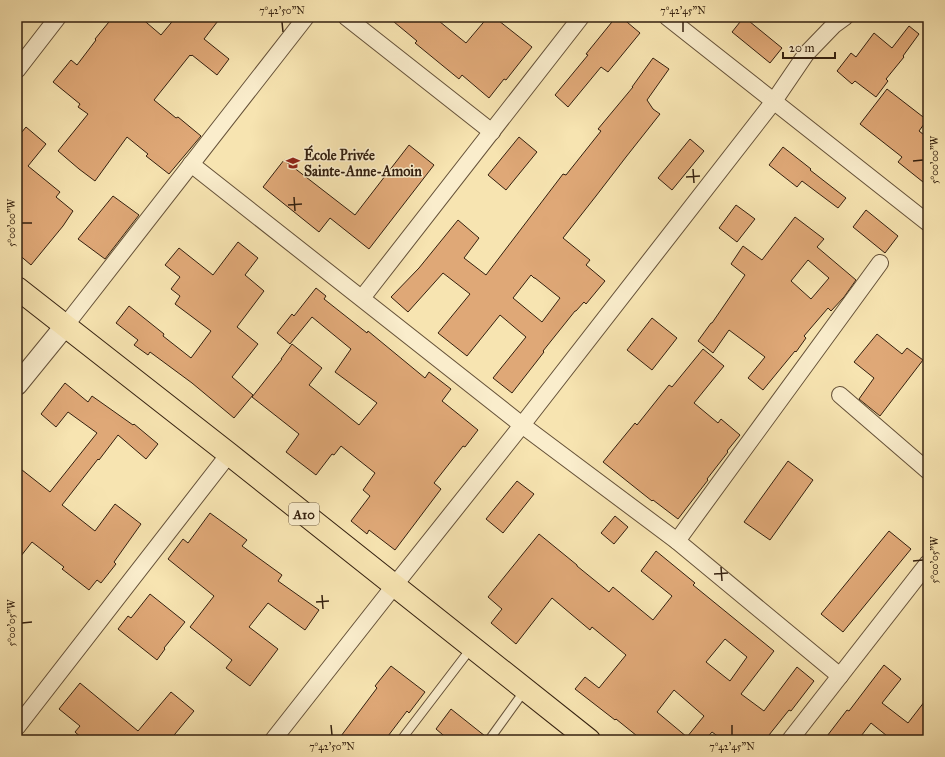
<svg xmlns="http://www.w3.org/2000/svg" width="945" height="757" viewBox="0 0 945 757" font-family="'IM FELL Great Primer',serif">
  <rect width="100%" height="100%" fill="#f7e4b1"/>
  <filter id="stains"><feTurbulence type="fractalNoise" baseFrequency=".005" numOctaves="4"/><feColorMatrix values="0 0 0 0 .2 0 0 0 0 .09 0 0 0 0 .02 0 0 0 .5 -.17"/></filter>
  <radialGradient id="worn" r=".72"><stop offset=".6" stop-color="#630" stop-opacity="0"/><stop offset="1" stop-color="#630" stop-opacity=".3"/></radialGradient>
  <g fill="#dfa877" stroke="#34200f" fill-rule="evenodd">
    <path d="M113,17h27l21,18 15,-18h45l-17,22 25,20 -12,16 -25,-20 -1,1 -1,-1 -36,45 22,18 2,-1 23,19 -32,38 -23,-18 2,-2 -21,-17 -32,44 -16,-12 -21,-18 30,-37 -10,-7 2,-3 -27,-22 18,-22 6,5 19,-25 -1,-1z"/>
    <path d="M388,17h46l32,26 22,-26h6l38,30 -26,33 -2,-1 -15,19 -27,-23 -3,4 -44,-36 2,-2z"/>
    <path d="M616,17h5l19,16 -32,39 -7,-5 -33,40 -13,-12 33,-40 -2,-1z"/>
    <path d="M744,17l38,31 -12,15 -38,-31z"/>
    <path d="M909,26l10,8 -16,22 1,1 -18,22 2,2 -12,16 -21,-16 -3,3 -15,-13 14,-18 5,4 18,-24 18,15z"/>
    <path d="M653,58l16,11 -22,31 6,9 7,5 -34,43 -30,39 -33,42 27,22 -4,5 19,16 -19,23 -2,-2 -8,9h-1l-32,40 1,1 -32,41 -19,-15 33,-41 -26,-22 -33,41 -29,-23 32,-39 -27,-21 -35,39 -17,-15 28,-29 39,-48 21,18 -15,20 22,17 77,-101 3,1 35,-44 -3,-2 35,-42h-1zM531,275l3,3h1l25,20 -18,24 -29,-24z"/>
    <path d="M887,89l40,31 -8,11 9,7v48l-30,-24 4,-5 -42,-33z"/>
    <path d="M26,127l20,17 -18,22 32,26 -4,5 17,14 -10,15 -32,39 -14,-12v-115z"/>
    <path d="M519,137l18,15 -31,38 -18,-15z"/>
    <path d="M690,139l14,12 -32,39 -14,-12z"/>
    <path d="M409,145l25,20 -65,84 -39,-31 -11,14 -56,-45 21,-27 71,55z"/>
    <path d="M783,147l28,22 -1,1 36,28 -8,10 -36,-27 -5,6 -28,-22z"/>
    <path d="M113,196l26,19 -34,44 -27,-20z"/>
    <path d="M736,205l19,14 -18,23 -18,-14z"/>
    <path d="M866,210l32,26 -13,17 -32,-26z"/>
    <path d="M795,217l29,22 -7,8 39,33 -12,17 -13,14 -3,-3 -24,28 2,2 -10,14 -1,-1 -32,39 -15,-12 17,-21 -36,-27 -16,23 -15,-12 13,-18h1l33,-48 -14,-11 12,-18 19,14zM808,260l21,18 -18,21 -20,-18z"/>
    <path d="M238,242l20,16 -13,17 19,16 -27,36 21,17 -26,33 21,18 -19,23 -42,-35 -42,-31 -2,3 -14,-10 4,-5 -22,-17 13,-17 35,28 -1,2 28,22 20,-27 -36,-27 5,-8 -9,-7 9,-12 -15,-12 14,-17 34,27z"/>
    <path d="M316,288l10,8 -2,3 43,34 1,-2 57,47 4,-6 22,17 -9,12 36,29 -13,17 -2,-1 -29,37 7,6 -46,61 -26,-20 -2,4 -16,-13 19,-25 -7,-6 12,-17 -34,-27 -7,9 -2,-1 -16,21 -30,-23 13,-18 -47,-37 30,-38h-1l11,-15 30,24 -13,17 50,40 18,-22 -42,-31 16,-23 -39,-32 -22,27 -13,-11 15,-19 2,2z"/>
    <path d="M652,318l25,20 -25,32 -25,-20z"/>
    <path d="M877,334l25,20 5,-6 16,12 -43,56 -21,-17 15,-21 -20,-16z"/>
    <path d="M703,349l21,17 -30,37 24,20 3,-4 19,16 -13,16 1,1 -21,27 1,1 -30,39 -25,-19 -1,1 -49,-39 32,-39 2,2 32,-40 3,2z"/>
    <path d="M65,383l23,19 4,-6 41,29 1,-1 24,20 -12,15 -28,-24 -19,25 -1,-1 -36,46 33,26 20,-27 26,20 -27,38 2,2 -15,19 -4,-3 -8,10 -27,-21 2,-2 -32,-25 -15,19v-95l33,26 47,-59 -29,-21 -12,15 -15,-13z"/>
    <path d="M788,461l25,19 -43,60 -26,-18z"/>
    <path d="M517,481l17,13 -31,39 -17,-14z"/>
    <path d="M210,513l37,27 -5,6 40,29 -4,6 41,29 -14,20 -37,-27 -19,24 29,22 -28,37 -24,-18 6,-8 -42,-33 24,-31 -46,-37 15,-20 5,4z"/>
    <path d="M615,516l13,11 -14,17 -13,-11z"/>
    <path d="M889,531l22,18 -68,83 -22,-18z"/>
    <path d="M539,534l38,31v1l32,26 4,-5 40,33 19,-24 -31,-25 15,-20 39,32 -2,2 81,66 -33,43 23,17 33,-44 17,14 -23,30 -2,-1 -24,30h-42l-11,-8 -7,8h-63l-26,-21 -1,1 -40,-31 10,-12 14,11 27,-33 -34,-28 -2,3 -38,-32 -36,46 -25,-21 11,-14 -14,-12zM725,639l22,18 -17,24 -24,-19zM674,690l30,26 -17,21 -30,-25z"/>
    <path d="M150,594l35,28 -21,26 1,1 -8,11 -39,-31 10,-13 3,2z"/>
    <path d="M884,665l17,14 -19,24 26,20 20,-26v43h-36l-21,-17 -13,17h-34l23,-30 2,1z"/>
    <path d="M391,666l34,26 -16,21 -2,-2 -22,29h-47l39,-52 -2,-2z"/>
    <path d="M80,683l58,48 33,-39 23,19 -24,29h-86l-9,-8 5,-6 -21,-17z"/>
    <path d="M451,709l34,27 -1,4h-35l-13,-11z"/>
  </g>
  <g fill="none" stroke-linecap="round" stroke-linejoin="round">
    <defs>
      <g id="service">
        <path d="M401,740l71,-93"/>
        <path d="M489,740l36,-50"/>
      </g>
      <g id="minor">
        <path d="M346,17l146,115"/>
        <path d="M667,17l261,206"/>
        <path d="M17,70l41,-53"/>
        <path d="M191,164l331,261 155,116 163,135"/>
        <path d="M362,298l219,-281"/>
        <path d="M65,326l241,-309"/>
        <path d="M840,395l88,76"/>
        <path d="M677,541l203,-278"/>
        <path d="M17,727l212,-273"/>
        <path d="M273,740l121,-154 128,-161 252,-324 32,-47 28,-29 11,-8"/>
        <path d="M790,740l138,-177"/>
      </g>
      <path id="tertiary" d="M17,385l48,-59"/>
      <path id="primary" d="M17,288l212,166 360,286"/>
    </defs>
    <use href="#service" stroke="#655138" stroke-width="10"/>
    <use href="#minor" stroke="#655138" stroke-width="18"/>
    <use href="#tertiary" stroke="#655138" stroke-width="22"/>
    <use href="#primary" stroke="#34200f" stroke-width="24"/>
    <use href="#service" stroke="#faedcc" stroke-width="8"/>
    <use href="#minor" stroke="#faedcc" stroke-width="16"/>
    <use href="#tertiary" stroke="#faedcc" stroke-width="20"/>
    <use href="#primary" stroke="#f7e4b1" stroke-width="22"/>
  </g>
  <path fill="none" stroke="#34200f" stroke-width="1.5" d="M282,22l1,10M683,22v10M913,161l10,-1M693,169l1,14M686,177l14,-1M294,197l1,14M288,205l14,-1M22,223h10M913,561l10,-1M721,567l1,14M714,574l14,-1M322,595l1,14M316,602l13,-1M22,623l10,-1M331,725l1,10M732,725v10"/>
  <defs>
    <symbol id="school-bare" viewBox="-9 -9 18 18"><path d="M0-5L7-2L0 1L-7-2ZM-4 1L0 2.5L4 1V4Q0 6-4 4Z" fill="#8f2418" stroke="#faedcc" stroke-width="2.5" paint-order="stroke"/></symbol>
  </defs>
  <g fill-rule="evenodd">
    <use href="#school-bare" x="283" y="153" width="20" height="20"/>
  </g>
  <g text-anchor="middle" stroke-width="3" stroke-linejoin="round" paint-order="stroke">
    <rect fill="#faedcc" stroke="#6f5e48" stroke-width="1" x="289" y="503" width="30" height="22" rx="3"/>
    <g font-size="13" font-weight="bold" fill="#34200f">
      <text x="304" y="519">A10</text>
    </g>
    <g font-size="14" font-weight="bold" fill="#34200f" stroke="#faedcc" text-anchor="start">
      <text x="304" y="160">École Privée<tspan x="304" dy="16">Sainte-Anne-Amoin</tspan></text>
    </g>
  </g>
  <rect width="945" height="757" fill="none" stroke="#f7e4b1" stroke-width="44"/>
  <path d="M783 52v6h52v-6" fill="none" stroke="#34200f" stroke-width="2"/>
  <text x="789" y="52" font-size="12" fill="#34200f" stroke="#faedcc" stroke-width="3" paint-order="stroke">20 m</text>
  <rect x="22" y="22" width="901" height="713" fill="none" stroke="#34200f" stroke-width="1.5"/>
  <g font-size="10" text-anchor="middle" fill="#34200f">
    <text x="282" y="14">7°42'50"N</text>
    <text x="683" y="14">7°42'45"N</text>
    <text transform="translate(934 160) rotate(-90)" y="4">5°00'00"W</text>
    <text transform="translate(11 223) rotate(-90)" y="4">5°00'00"W</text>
    <text transform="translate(934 560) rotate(-90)" y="4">5°00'05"W</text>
    <text transform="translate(11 623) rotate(-90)" y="4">5°00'05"W</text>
    <text x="332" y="750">7°42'50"N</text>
    <text x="732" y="750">7°42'45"N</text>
  </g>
  <rect width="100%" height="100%" filter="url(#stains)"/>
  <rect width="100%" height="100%" fill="url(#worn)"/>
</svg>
